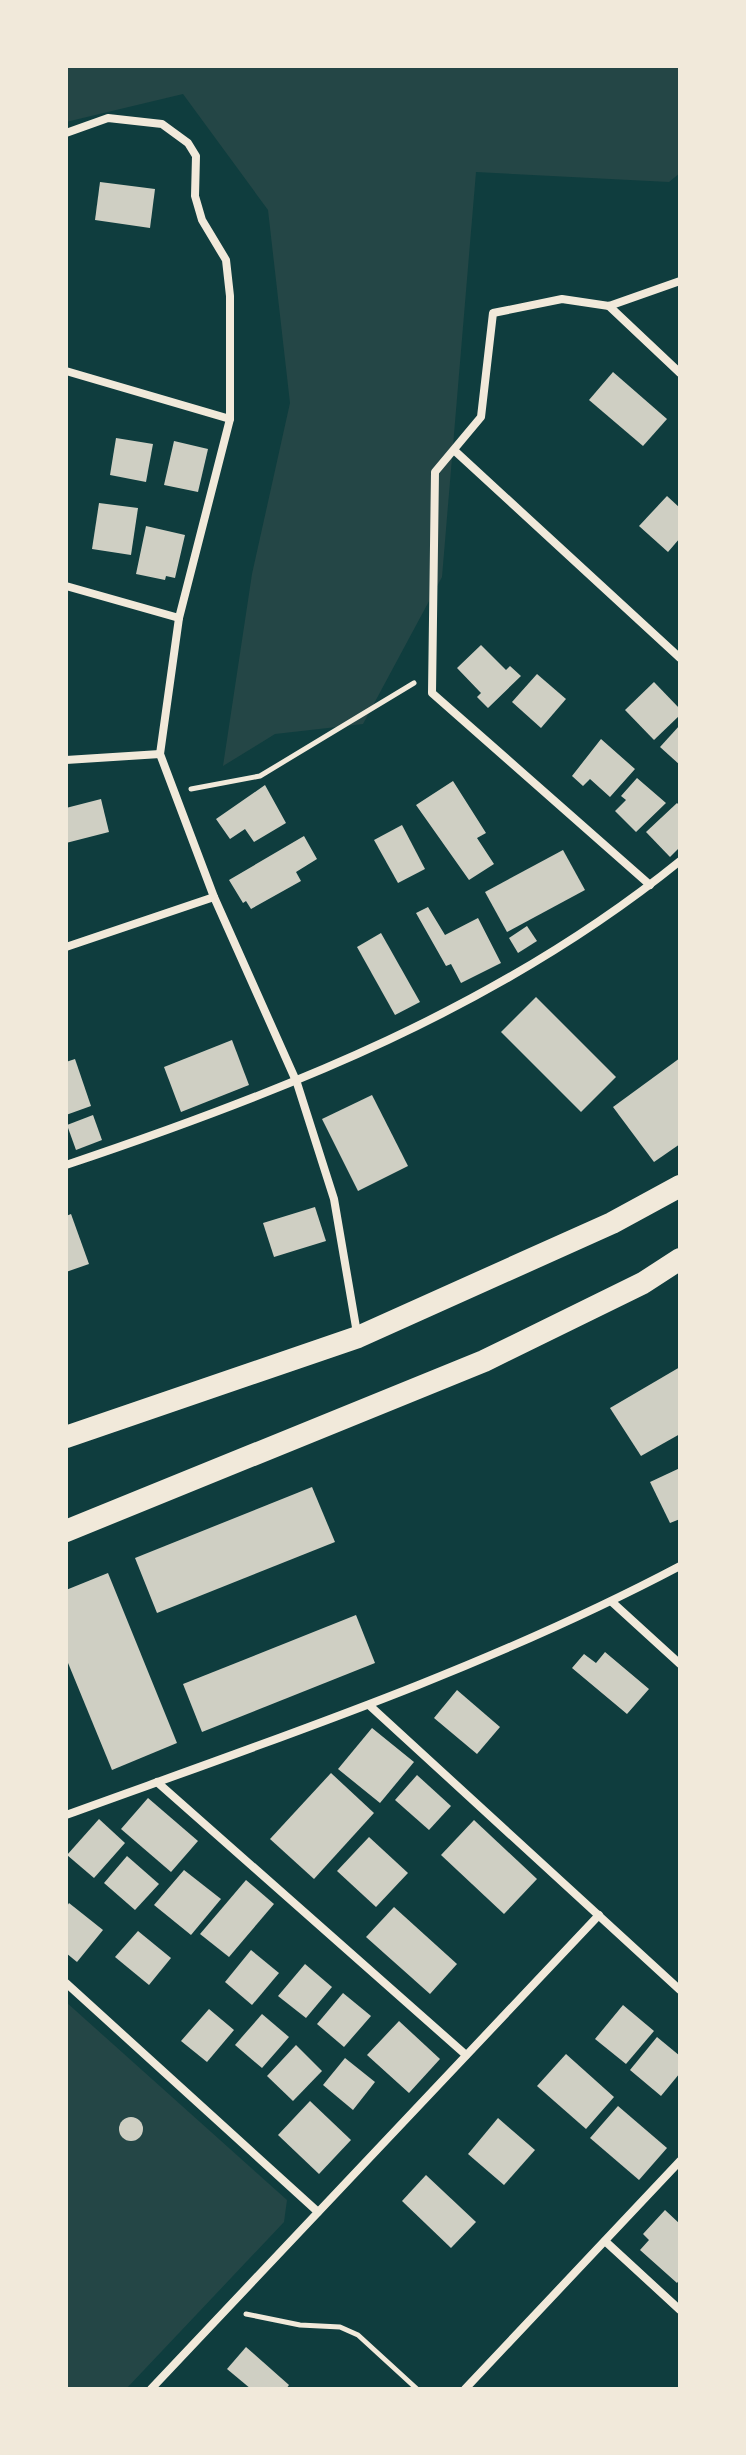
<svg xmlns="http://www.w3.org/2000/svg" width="746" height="2455" viewBox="0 0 746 2455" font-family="Montserrat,sans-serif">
  <rect width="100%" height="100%" fill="#0f3d3e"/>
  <g fill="#244646">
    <path d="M66,66h614v107l-11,9 -193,-10 -34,405 -79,147 -88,10 -52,32 29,-192 38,-171 -22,-193 -85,-116 -117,28z"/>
    <path d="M66,2002l221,198 -3,22 -158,167h-60z"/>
  </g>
  <g fill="#cfcfc3">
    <path d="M100,182l55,7 -5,39 -55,-8z"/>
    <path d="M613,372l54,47 -24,27 -54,-46z"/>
    <path d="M116,438l37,6 -7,38 -36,-7z"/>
    <path d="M174,441l34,8 -10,43 -34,-7z"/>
    <path d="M667,496l13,12v30l-12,14 -29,-26z"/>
    <path d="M99,503l39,5 -7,47 -39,-6z"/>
    <path d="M146,526l39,9 -10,43 -9,-2 -1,4 -29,-6z"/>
    <path d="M481,645l25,25 4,-4 11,10 -33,32 -11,-11 4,-4 -24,-25z"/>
    <path d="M537,674l29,25 -25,29 -29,-26z"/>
    <path d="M654,682l26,27v6l-26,25 -29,-30z"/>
    <path d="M680,725v40l-20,-18z"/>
    <path d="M601,739l34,30 -25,28 -20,-18 -7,7 -11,-10z"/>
    <path d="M637,778l29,25 -30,29 -21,-21 11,-11 -5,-4z"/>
    <path d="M453,781l33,52 -9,5 17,26 -25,16 -53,-75z"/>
    <path d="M265,785l21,38 -32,19 -9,-13 -15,10 -14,-20z"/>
    <path d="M101,799l8,33 -43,11v-35z"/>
    <path d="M677,803l3,3v41l-10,10 -24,-25z"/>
    <path d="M402,825l23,44 -27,14 -24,-43z"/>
    <path d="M304,836l13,23 -21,13 5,9 -50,28 -5,-8 -3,2 -14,-23z"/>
    <path d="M563,850l22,40 -78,42 -22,-40z"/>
    <path d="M428,907l17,28 33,-17 23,45 -40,20 -10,-19 -5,2 -30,-53z"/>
    <path d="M527,926l10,15 -19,12 -9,-15z"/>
    <path d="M381,933l39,69 -25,13 -38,-68z"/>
    <path d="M536,997l80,80 -35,35 -80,-80z"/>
    <path d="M232,1040l17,45 -68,27 -17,-45z"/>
    <path d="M680,1058v86l-26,18 -41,-55z"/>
    <path d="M75,1059l16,47 -25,9v-53z"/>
    <path d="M372,1095l36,71 -50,25 -36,-72z"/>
    <path d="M93,1115l9,25 -26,10 -9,-25z"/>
    <path d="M315,1207l11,34 -52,16 -11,-34z"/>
    <path d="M71,1214l18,50 -23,8v-56z"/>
    <path d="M680,1367v67l-39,22 -31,-48z"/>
    <path d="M680,1468v51l-10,4 -20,-41z"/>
    <path d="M312,1487l23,55 -178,71 -22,-55z"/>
    <path d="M108,1573l69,170 -65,27 -46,-112v-68z"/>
    <path d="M356,1615l19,48 -173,69 -19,-48z"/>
    <path d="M605,1652l44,37 -22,25 -55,-46 12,-14 12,9z"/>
    <path d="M457,1690l43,37 -23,27 -43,-36z"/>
    <path d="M372,1728l42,34 -34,41 -42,-34z"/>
    <path d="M331,1773l43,40 -60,66 -44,-40z"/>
    <path d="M417,1775l34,31 -22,24 -34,-30z"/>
    <path d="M148,1798l50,43 -27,31 -50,-43z"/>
    <path d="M99,1819l26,24 -31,35 -27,-23z"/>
    <path d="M474,1820l63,59 -33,35 -63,-59z"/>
    <path d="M369,1837l39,36 -32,34 -39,-36z"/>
    <path d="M127,1856l32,28 -24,26 -31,-27z"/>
    <path d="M184,1870l37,29 -30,36 -37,-30z"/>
    <path d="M246,1880l28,24 -45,53 -29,-23z"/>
    <path d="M69,1903l34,27 -26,32 -11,-9v-45z"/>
    <path d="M394,1907l63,57 -27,30 -64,-57z"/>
    <path d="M138,1931l33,27 -22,27 -34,-28z"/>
    <path d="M251,1950l28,23 -27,32 -27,-23z"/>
    <path d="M305,1964l27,23 -26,31 -28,-22z"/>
    <path d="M343,1993l28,23 -27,31 -27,-23z"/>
    <path d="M623,2005l31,26 -28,33 -31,-25z"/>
    <path d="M209,2009l25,21 -27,32 -26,-21z"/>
    <path d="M262,2014l27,23 -27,31 -27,-23z"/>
    <path d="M399,2021l41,38 -31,34 -42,-38z"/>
    <path d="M657,2037l23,19v17l-19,23 -31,-26z"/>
    <path d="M296,2045l26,26 -29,30 -26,-25z"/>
    <path d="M566,2054l48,43 -28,32 -49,-43z"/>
    <path d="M345,2058l30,24 -22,28 -30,-25z"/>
    <path d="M310,2101l41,39 -32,34 -41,-39z"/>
    <path d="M618,2106l49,42 -28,32 -49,-42z"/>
    <circle cx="131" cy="2129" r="12"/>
    <path d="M498,2118l37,32 -31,35 -36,-31z"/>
    <path d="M426,2175l50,47 -25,26 -49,-47z"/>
    <path d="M665,2210l15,14v55l-3,4 -37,-33 9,-10 -6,-6z"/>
    <path d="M246,2347l43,38 -3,4h-35l-24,-20z"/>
  </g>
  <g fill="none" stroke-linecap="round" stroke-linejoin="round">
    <g stroke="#f1e9da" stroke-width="5">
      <path d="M191,789l69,-13 154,-93"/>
      <path d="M246,2314l54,11 40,2 18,8 59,54"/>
    </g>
    <g stroke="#f1e9da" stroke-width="8">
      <path d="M66,133l42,-15 54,6 26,19 8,13 -1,40 7,24 24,40 4,36v123l-51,199 -19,136 54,143 83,186 37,116 23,134"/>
      <path d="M609,306l71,67"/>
      <path d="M66,371l164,48"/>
      <path d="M455,451l225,207"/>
      <path d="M66,586l113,32"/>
      <path d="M66,760l94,-6"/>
      <path d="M650,885l-218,-192 3,-221 46,-55 12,-104 69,-14 47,7 71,-25"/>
      <path d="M66,947l148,-50"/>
      <path d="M66,1165c218,-73 434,-158 614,-304"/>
      <path d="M612,1602l68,62"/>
      <path d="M369,1705l311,285"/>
      <path d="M157,1782l309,273"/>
      <path d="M66,1815c207,-75 419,-146 614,-249"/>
      <path d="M66,1983l252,229"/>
      <path d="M605,2241l75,69"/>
      <path d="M151,2389l448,-474"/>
      <path d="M465,2389l215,-228"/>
    </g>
    <g stroke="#f1e9da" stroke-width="22">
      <path d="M66,1437l292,-100 254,-114 68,-37"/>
      <path d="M66,1531l418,-170 159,-78 37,-24"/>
    </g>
  </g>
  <rect width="746" height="2455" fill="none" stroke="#f1e9da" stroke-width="136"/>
</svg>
